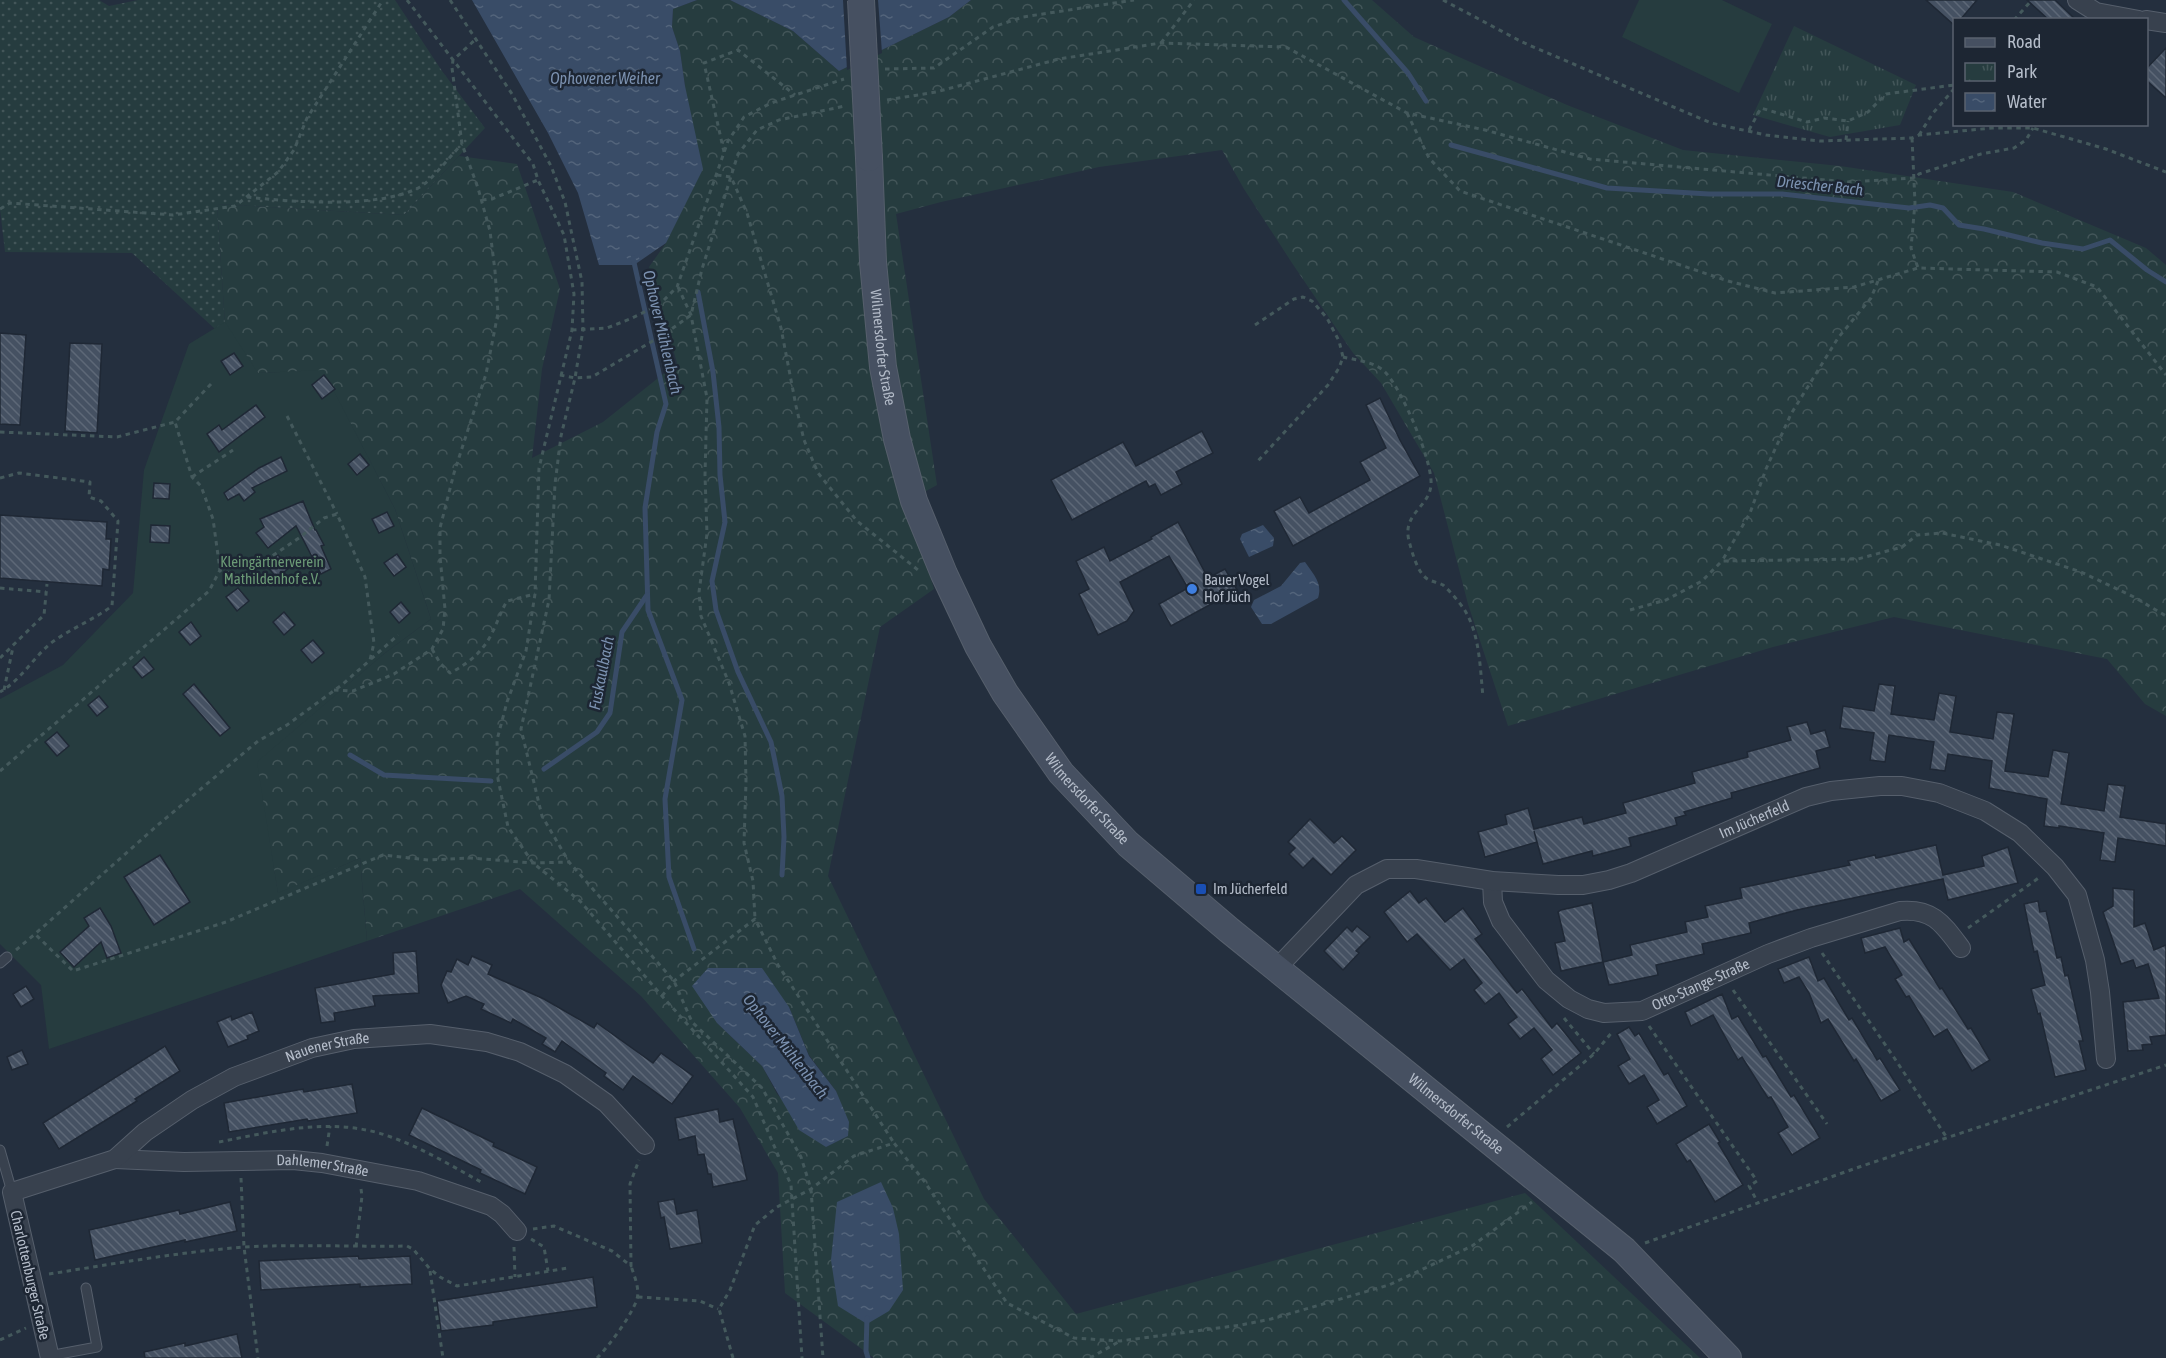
<svg xmlns="http://www.w3.org/2000/svg" width="2166" height="1358" viewBox="0 0 2166 1358" font-family="'Asap Condensed',sans-serif">
  <defs>
    <pattern id="grass-dots" width="8" height="8" patternUnits="userSpaceOnUse" patternTransform="scale(1.5)"><rect width="8" height="8" fill="#263c3f"/><path d="M2 2h.1M6 6h.1" fill="none" stroke="#435659" stroke-width="1.8" stroke-linecap="round"/></pattern>
    <pattern id="forest-crowns" width="20" height="18" patternUnits="userSpaceOnUse" patternTransform="scale(1.5)"><rect width="20" height="18" fill="#263c3f"/><path d="M2 6a3 3 0 1 1 6 0M12 15a3 3 0 1 1 6 0" fill="none" stroke="#435659"/></pattern>
    <pattern id="park-tufts" width="24" height="20" patternUnits="userSpaceOnUse" patternTransform="scale(1.5)"><rect width="24" height="20" fill="#263c3f"/><path d="M3 7l-1-3M5 7V3M7 7l1-3M15 17l-1-3M17 17v-4M19 17l1-3" fill="none" stroke="#435659"/></pattern>
    <pattern id="water-ripples" width="26" height="14" patternUnits="userSpaceOnUse" patternTransform="scale(1.5)"><rect width="26" height="14" fill="#394c67"/><path d="M2 4q2-2 4 0t4 0M15 11q2-2 4 0t4 0" fill="none" stroke="#53647b"/></pattern>
    <pattern id="building-back-hatch" width="6" height="6" patternUnits="userSpaceOnUse" patternTransform="scale(1.5)"><rect width="6" height="6" fill="#455162"/><path d="M-1 5l2 2M0 0l6 6M5-1l2 2" fill="none" stroke="#5d6877"/></pattern>
  </defs>
  <rect width="100%" height="100%" fill="#242f3e"/>
  <path fill="url(#grass-dots)" d="M0,0h99l10,6 29,-6h257l47,71 43,57 -81,87 -187,-11 9,135 -94,-86 -127,-1 -5,-43z"/>
  <path fill="url(#forest-crowns)" fill-rule="evenodd" d="M697,0h33l63,31 46,40 110,-54 22,-17h401l42,37 153,68 116,45 157,16 173,26 133,56 20,17v451l-21,-12 -38,-45 -213,-42 -121,30 -265,79 -40,-122 -34,-131 -53,-90 -28,-30 -61,-90 -48,-74 -22,-39 -123,17 -158,35 -45,12 41,271 -29,16 26,88 -54,38 -52,249 156,323 92,115 449,-121 175,165h-826l-89,-65 -7,-120 -38,-65 -99,-112 -121,-107 -153,52 -7,-83 -82,36 -22,-132 129,-109 46,-34 -36,-110 -72,-138 -65,2 -32,-34 -9,-135 187,11 55,-59 58,8 43,125 -18,80 -10,89 71,-36 74,-59 -28,-96 17,-24 19,-157 -5,-35 -8,-24 1,-18zM789,1007l20,48 27,36 12,45 -22,11 -49,-53 -15,-28 -45,-43z"/>
  <path fill="url(#park-tufts)" d="M1794,26l122,59 -16,40 -70,12 -77,-22z"/>
  <g fill="#263c3f">
    <path d="M1639,0h83l50,24 -33,69 -117,-56z"/>
    <path d="M225,322l33,51 65,-3 72,139 36,110 -46,34 -128,109 21,131 82,-35 7,83 -318,108 -8,-64 -41,-41v-245l63,-34 70,-72 11,-123 45,-126z"/>
  </g>
  <g fill="url(#water-ripples)">
    <path d="M472,0h225l-24,9 -1,18 8,24 5,35 18,83 -37,74 -32,22h-35l-21,-72 -30,-60z"/>
    <path d="M730,0h241l-22,17 -110,54 -46,-40z"/>
    <path d="M1263,525l11,13 -1,8 -24,11 -9,-18 2,-5z"/>
    <path d="M1305,562c8,12 18,21 13,36l-47,26h-9l-11,-17 3,-7 27,-14 19,-23z"/>
    <path d="M708,968h54l27,39 20,49 27,35 13,31 -1,14 -22,11 -27,-17 -37,-64 -45,-43 -25,-37z"/>
    <path d="M881,1182l12,26 6,26 4,56 -14,21 -22,13 -29,-18 -7,-46 6,-58z"/>
  </g>
  <path fill="#242f3e" d="M843,0h35l4,53 -35,17z"/>
  <g fill="none" stroke-linecap="round" stroke-linejoin="round">
    <g stroke="#394c67" stroke-width="5">
      <path d="M1344,0l64,73 18,28"/>
      <path d="M1451,145l156,43 102,6h73l127,14 21,-3 13,3 16,17 25,4 58,14 41,6 27,-9 37,30 19,12"/>
      <path d="M633,258l33,146 -9,28 -12,76 3,102 34,90 -17,99 4,78 25,72"/>
      <path d="M698,292l15,80 6,55 1,48 5,47 -13,59 4,29 22,62 33,70 11,54 2,41 -2,38"/>
      <path d="M350,755l34,20 107,6"/>
      <path d="M544,769l53,-37 13,-19 12,-81 25,-37"/>
      <path d="M867,1318l-1,33 2,7"/>
    </g>
  </g>
  <g fill="url(#building-back-hatch)" stroke="#1f2835" stroke-width="1.5">
    <path d="M1926,0h51l-17,20h-6v5z"/>
    <path d="M2027,0h28l21,20h-27z"/>
    <path d="M2166,48v50l-20,-18v-11z"/>
    <path d="M0,333l26,2 -6,90 -20,-1z"/>
    <path d="M70,343l32,1 -5,89 -32,-2z"/>
    <path d="M234,353l9,13 -13,9 -9,-14z"/>
    <path d="M324,375l11,14 -13,10 -10,-14z"/>
    <path d="M1380,398l20,42 20,36 -127,70 -19,-35 26,-14 9,16 61,-33 -10,-18 26,-14 -20,-43z"/>
    <path d="M256,405l9,12 -46,35 -12,-18 12,-9 3,5z"/>
    <path d="M1202,431l11,22 -37,19 6,12 -21,11 -6,-11 -6,3 -3,-6 -74,39 -21,-40 72,-38 13,24z"/>
    <path d="M360,454l9,11 -12,10 -9,-11z"/>
    <path d="M281,457l6,14 -35,17 3,4 -11,9 -5,-7 -11,6 -4,-7 35,-25z"/>
    <path d="M154,483l16,1 -1,15 -16,-1z"/>
    <path d="M303,501l12,29h1l8,15 -3,1 10,23 -10,5 -25,-48 -28,22 -12,-15 8,-6 -4,-8z"/>
    <path d="M387,512l7,14 -15,7 -7,-14z"/>
    <path d="M0,515l107,7 -1,17h5l-2,31 -6,-1 -1,17 -102,-8z"/>
    <path d="M1178,522l30,56 17,-9 12,21 -66,36 -12,-22 29,-16 -19,-32 -49,26 14,29 -7,10 -29,14 -19,-41 10,-5 -13,-28 28,-14 6,14 42,-22 -1,-2z"/>
    <path d="M151,525l19,1 -1,17 -19,-1z"/>
    <path d="M397,554l9,13 -12,9 -10,-13z"/>
    <path d="M278,555l11,13 -12,10 -11,-13z"/>
    <path d="M238,588l11,13 -12,10 -11,-14z"/>
    <path d="M401,602l9,11 -11,10 -9,-11z"/>
    <path d="M284,612l11,13 -11,10 -11,-13z"/>
    <path d="M191,622l10,14 -11,9 -11,-13z"/>
    <path d="M313,640l11,13 -12,10 -11,-13z"/>
    <path d="M144,657l10,12 -12,9 -9,-11z"/>
    <path d="M194,684l36,44 -10,8 -37,-42z"/>
    <path d="M1879,684l16,2 -4,28 43,6 5,-27 17,3 -6,36 43,7 4,-27 17,2 -9,57 43,6 5,-27 16,3 -8,51 43,7 4,-27 17,2 -5,31 46,7v22l-48,-8 -3,24 -15,-2 4,-27 -45,-7v2l-15,-2 3,-27 -58,-11 3,-27 -44,-7 -3,17 -15,-2 4,-27 -45,-7 -4,27 -15,-2 4,-27 -34,-5 3,-22 31,5z"/>
    <path d="M99,696l9,11 -11,9 -9,-11z"/>
    <path d="M1807,722l4,12 14,-4 5,17 -14,4 4,17 -89,25 1,5 -48,14 2,3 -11,3 2,7 -48,13 2,8 -38,10 -1,-5 -49,13 -9,-33 3,11 -52,15 -7,-25 29,-8 -2,-9 23,-7 6,21 48,-12 2,7 42,-11 -3,-10 72,-20 -3,-11 56,-15 -1,-5 44,-12 -4,-13z"/>
    <path d="M57,732l12,14 -12,10 -12,-14z"/>
    <path d="M1310,819l24,24 8,-7 14,14 -25,25 -18,-17 -10,10 -14,-14 6,-6 -7,-6z"/>
    <path d="M1936,845l7,30 41,-9 -2,-10 26,-9 10,36 -70,17 -5,-21 -146,31 -48,13 2,10 -49,11 2,10 -48,11 2,10 -38,8 -11,2 -6,-23 -42,9 -6,-28 10,-2 -7,-29 3,-2 31,-7 11,59 29,-7 -2,-10 57,-13 -2,-10 23,-5 -3,-11 37,-8 -2,-10 110,-23 -2,-4 27,-6 1,3z"/>
    <path d="M160,855l30,47 -36,23 -30,-48z"/>
    <path d="M2113,888l21,2v37l11,-4 9,27 12,-5v90l-16,2 2,7 -10,1 1,5 -15,1 -5,-49 36,-4 -11,-34 -12,4 -3,-8 -12,4 -18,-52 10,-6z"/>
    <path d="M1410,891l9,12 7,-5 19,24 18,-14 19,26 -7,5 42,54 5,-4 30,39 5,-5 24,30 -28,22 -12,-16 11,-9 -18,-22 -14,11 -12,-15 9,-7 -18,-24 -14,11 -11,-14 8,-7 -18,-24 -14,11 -33,-36 -10,8 -23,-30z"/>
    <path d="M2038,901l2,11 6,-1 11,47 4,-1 4,19 3,-1 15,66h-4l7,29 -31,7 -15,-64 -2,1 -7,-25 14,-4 -8,-34 -3,1 -10,-48z"/>
    <path d="M100,908l11,18 10,27 -14,5 -6,-16 -27,25 -14,-15 29,-26 -5,-8z"/>
    <path d="M1357,926l13,11 -14,14 3,2 -16,17 -19,-19 23,-24 5,5z"/>
    <path d="M1900,928l4,14 5,-3 31,50 2,-1 26,41 3,-1 19,32 -18,11 -25,-42 -13,8 -25,-41 -3,1 -11,-18 7,-4 -17,-28 -20,6 -4,-15z"/>
    <path d="M416,951l3,42 -46,3 2,10 -41,7 1,8 -14,2 -6,-35 79,-14 -1,-21z"/>
    <path d="M472,956l20,9 -4,9 56,25 50,29 3,-5 56,40 8,-10 32,23 -21,28 -39,-28 -10,14 -19,-14 2,-3 -44,-32 -7,11 -13,-8 4,-6 -33,-19 -2,4 -30,-14 3,-5 -18,-8 -18,7 -7,-18 6,-14 4,1 6,-13 11,6z"/>
    <path d="M1809,957l9,24 6,-3 25,42 3,-2 25,42 3,-2 20,32 -19,11 -25,-42 -2,2 -26,-42 -7,4 -12,-30 -10,-16 -15,6 -6,-14z"/>
    <path d="M26,986l8,13 -13,8 -8,-13z"/>
    <path d="M1722,994l10,25 6,-3 25,41 3,-1 25,41 3,-2 26,43 -28,17 -14,-22 10,-6 -17,-30 -3,1 -26,-41 -4,3 -25,-45 -22,11 -6,-14z"/>
    <path d="M252,1012l7,19 -12,5 1,3 -20,8 -11,-25 14,-6 1,4z"/>
    <path d="M1629,1027l6,9 4,-3 25,42 4,-2 19,33 -30,18 -10,-17 12,-7 -15,-25 -15,9 -11,-18 12,-7 -13,-25z"/>
    <path d="M165,1046l15,25 -45,28 2,2 -78,48 -16,-26z"/>
    <path d="M22,1050l6,14 -16,6 -5,-13z"/>
    <path d="M352,1084l5,29 -49,8 -1,-2 -78,13 -5,-29 79,-14 1,3z"/>
    <path d="M422,1108l72,35 -1,3 44,21 -12,27 -45,-21 1,-3 -72,-35z"/>
    <path d="M718,1109l2,13 13,-3 14,61 -34,7 -2,-13h-3l-4,-20 -6,1 -3,-19 -16,4 -4,-22z"/>
    <path d="M1709,1124l11,18 -2,1 25,42 -28,17 -25,-42 -3,2 -11,-18z"/>
    <path d="M674,1199l3,15 20,-4 5,33 -32,6 -6,-32 -3,1 -3,-16z"/>
    <path d="M230,1202l7,29 -52,11v-2l-90,20 -6,-30 90,-20 1,4z"/>
    <path d="M358,1256l1,3 51,-3 2,28 -52,3v-3l-99,6 -2,-29z"/>
    <path d="M593,1277l4,30 -104,15v3l-52,6 -4,-30z"/>
    <path d="M237,1334l5,24h-97l-1,-6 41,-9v3z"/>
  </g>
  <g fill="none" stroke-linecap="round" stroke-linejoin="round">
    <defs>
      <g id="lane">
        <path d="M0,963l7,-6"/>
        <path d="M0,1150l12,42"/>
        <path d="M49,1356l48,-9 -11,-59"/>
      </g>
      <g id="street">
        <path d="M2077,0l19,12 43,8"/>
        <path d="M2146,20l20,3"/>
        <path id="s1" d="M1492,881l1,21 8,19 45,59 23,19 19,10 16,4 38,-2 126,-57 43,-16 89,-27c33,-3 43,13 61,37"/>
        <path id="s2" d="M1276,969l80,-84 31,-16h29l76,12 66,4h25l26,-5 22,-7 175,-76 25,-6 49,-5h22l37,7 46,18 35,22 35,34 22,28 18,65 5,32 6,67"/>
        <path id="s3" d="M115,1159l69,3 109,-2 29,3 96,18 73,25 11,8 15,17"/>
        <path id="s4" d="M50,1358l-38,-166 103,-33 30,-27 47,-32 42,-23 78,-29 42,-9 76,-5 57,8 33,10 45,22 41,29 39,42"/>
      </g>
      <g id="secondary">
        <path id="s5" d="M869,158l4,104 10,105 14,72 17,62 30,73 34,72 27,47 56,80 67,71 101,86 395,320 104,108"/>
      </g>
    </defs>
    <use href="#lane" stroke="#565f6c" stroke-width="11"/>
    <use href="#street" stroke="#565f6c" stroke-width="20"/>
    <use href="#secondary" stroke="#565f6c" stroke-width="28"/>
    <g stroke="#44595c" stroke-width="3" stroke-dasharray="4.5 4.5" stroke-linecap="butt">
      <path d="M407,0l126,164 5,16 26,55 10,59 -2,36 -33,138 -4,126 -9,57 -19,51 -10,38 1,39 10,48 25,36 47,38 82,95 91,101 38,88 11,173"/>
      <path d="M450,0l62,94 39,72 14,36 17,80 1,48 -8,48 -14,58 -6,48 -6,116 -28,129 21,87 27,46 105,119 18,41 70,66 39,69 10,32 12,169"/>
      <path d="M1443,0l79,42 189,81 55,12 54,6 92,-3 7,-3 73,-7h41l73,21 60,23"/>
      <path d="M2014,20l18,-20"/>
      <path d="M1161,43l33,-43"/>
      <path d="M885,69l49,-1 59,-41 30,-10 111,-17"/>
      <path d="M887,100l49,-8 123,-33 102,-16 125,4 121,66 78,17 105,29 258,23 67,-4 4,-4 62,-20 33,-6 12,-8 7,-12"/>
      <path d="M1407,113l22,45 31,33 268,90 47,12 79,-6 64,-19 139,4 40,15 69,88"/>
      <path d="M1749,130l12,-22 46,14 17,-4 24,3 20,-9 18,-18 68,-9"/>
      <path d="M1919,135l14,-22 21,-24"/>
      <path d="M1912,138l3,65 -4,45 7,20"/>
      <path d="M1846,140l2,-19"/>
      <path d="M724,152l-20,-89 34,-13 57,45"/>
      <path d="M717,175l14,2 16,36 34,115 15,78 8,34 14,33 39,48 61,49"/>
      <path d="M247,197c45,5 133,12 173,-10 11,-6 32,-33 42,-43"/>
      <path d="M482,200l10,-1 46,-19"/>
      <path d="M0,209l10,-6 163,12 62,-9 43,-34 16,-22 13,-32 76,-118"/>
      <path d="M1878,281l-7,17 -33,40 -47,76 -25,55 -16,44 -28,48 136,-2 44,-12 15,-12 25,-2 58,12 81,27 53,25 32,19"/>
      <path d="M678,287l13,28 16,83 -2,77 2,59 -8,58 2,24 28,67 16,53 1,46 -2,61 9,38 2,38"/>
      <path d="M1255,325l39,-26 9,-2 9,4 15,17 12,23 4,16 -4,11 -11,17 -71,77"/>
      <path d="M572,330l35,-2 23,-9 29,-14 18,-18 51,-146 16,-24 27,-14 73,-24"/>
      <path d="M1343,357c13,3 32,5 42,15 17,17 48,90 46,113 -2,23 -29,28 -22,56 3,11 8,30 17,37 5,4 12,4 17,7 7,6 16,17 21,24 16,25 16,59 19,88"/>
      <path d="M560,375l15,3 17,-1 74,-44 25,-18 11,-46 36,-115 19,-24 22,-10 66,-14"/>
      <path d="M211,384l-36,38 17,55 9,9 12,33 7,51"/>
      <path d="M287,416l50,98"/>
      <path d="M0,432l117,5 58,-15"/>
      <path d="M192,477l41,-27"/>
      <path d="M0,478l19,-5 71,9 -1,15 12,4 17,20 -6,85c-19,14 -42,23 -61,37 -18,15 -30,37 -51,49"/>
      <path d="M0,588l46,4"/>
      <path d="M1630,610l36,-10 36,-19 20,-20"/>
      <path d="M432,649l8,14 10,10c19,-10 34,-22 43,-42 5,-10 8,-20 14,-30l28,-7"/>
      <path d="M0,658l44,-43 3,-31"/>
      <path d="M371,659l27,-24"/>
      <path d="M4,690l9,-43"/>
      <path d="M334,690l19,1 41,-17 38,-25 11,-20 2,-20 -5,-53v-28l14,-55 32,-99 12,-61 -3,-42 -5,-40 -12,-43 -16,-44 -10,-76 1,-8 23,-21"/>
      <path d="M0,771l209,-180 11,-21 21,7 58,-39 25,-20 13,-4 28,63 9,66 -4,17 -27,24 -56,41 -29,16 -99,83 -124,110"/>
      <path d="M1968,928l72,-51"/>
      <path d="M16,950l19,-16 38,37 153,-49 157,-67 46,5 42,-2 62,5 36,-1"/>
      <path d="M1822,953l71,103 54,82"/>
      <path d="M1733,990l94,134"/>
      <path d="M662,996l12,-15 81,-62 23,46 116,178"/>
      <path d="M1564,1018l30,36"/>
      <path d="M1649,1026l108,155 -8,5 9,17"/>
      <path d="M1507,1127l87,-73 19,-23"/>
      <path d="M219,1142c56,-11 116,-26 172,-5 31,11 61,29 90,45"/>
      <path d="M327,1146l3,-20"/>
      <path d="M241,1178l3,69 14,111"/>
      <path d="M533,1229l21,-3 58,25 19,15 -1,-82 9,-24"/>
      <path d="M531,1239l13,8 4,24"/>
      <path d="M1645,1243l217,-77 304,-101"/>
      <path d="M356,1247l6,-51 -1,-7"/>
      <path d="M514,1247l1,30"/>
      <path d="M430,1271l13,87"/>
      <path d="M49,1274c64,-10 130,-22 196,-27 54,-3 108,0 162,-1l6,3 17,20 10,8 17,9 111,-18"/>
      <path d="M638,1297l62,4 18,8"/>
      <path d="M0,1340l26,-12"/>
      <path d="M597,1358c12,-12 35,-43 40,-59 3,-10 -3,-24 -6,-33"/>
      <path d="M733,1358l-14,-49 11,-19 25,-65 22,-18 34,-18 43,-33 40,-13 30,38 83,122 67,35 46,3 121,-16 30,-6 118,-34 83,-39 60,-44"/>
      <path d="M1090,1358l30,-17"/>
    </g>
    <use href="#lane" stroke="#38414e" stroke-width="9"/>
    <use href="#street" stroke="#38414e" stroke-width="18"/>
    <use href="#secondary" stroke="#465061" stroke-width="26"/>
    <defs>
      <path id="secondary-bridge" d="M861,0l8,158"/>
    </defs>
    <use href="#secondary-bridge" stroke="#565f6c" stroke-width="28" stroke-linecap="butt"/>
    <use href="#secondary-bridge" stroke="#465061" stroke-width="26"/>
  </g>
  <circle fill="#3f7fe0" stroke="#1d2633" stroke-width="2" cx="1192" cy="589" r="6"/>
  <rect fill="#1a4fb4" stroke="#1d2633" stroke-width="2" x="1195" y="883" width="12" height="12" rx="3"/>
  <g text-anchor="middle" stroke-width="5" stroke-linejoin="round" paint-order="stroke">
    <g font-size="15" fill="#b4bcc9" stroke="#1d2633">
      <text dy="5" stroke="none"><textPath href="#s5" startOffset="190">Wilmersdorfer Straße</textPath></text>
      <text dy="5" stroke="none"><textPath href="#s5" startOffset="694">Wilmersdorfer Straße</textPath></text>
      <text dy="5" stroke="none"><textPath href="#s2" startOffset="532">Im Jücherfeld</textPath></text>
      <text dy="5" stroke="none"><textPath href="#s1" startOffset="286">Otto-Stange-Straße</textPath></text>
      <text dy="5" stroke="none"><textPath href="#s4" startOffset="522">Nauener Straße</textPath></text>
      <text dy="5" stroke="none"><textPath href="#s5" startOffset="1180">Wilmersdorfer Straße</textPath></text>
      <text dy="5" stroke="none"><textPath href="#s3" startOffset="208">Dahlemer Straße</textPath></text>
      <text transform="translate(30 1275) rotate(77)" y="5">Charlottenburger Straße</text>
    </g>
    <g font-size="15" fill="#6b9a76" stroke="#1d2633">
      <text x="272" y="567">Kleingärtnerverein<tspan x="272" dy="17">Mathildenhof e.V.</tspan></text>
    </g>
    <g font-size="15" fill="#b4bcc9" stroke="#1d2633" text-anchor="start">
      <text x="1204" y="585">Bauer Vogel<tspan x="1204" dy="17">Hof Jüch</tspan></text>
      <text x="1213" y="894">Im Jücherfeld</text>
    </g>
    <g font-size="16" font-style="italic" fill="#7c92b1" stroke="#1d2633">
      <text x="605" y="84">Ophovener Weiher</text>
      <text transform="translate(1820 185) rotate(6)" y="6">Driescher Bach</text>
      <text transform="translate(663 332) rotate(77)" y="6">Ophover Mühlenbach</text>
      <text transform="translate(601 673) rotate(-79)" y="6">Fuskaulbach</text>
      <text transform="translate(786 1046) rotate(52)" y="6">Ophover Mühlenbach</text>
    </g>
  </g>
  <rect x="1953" y="18" width="195" height="108" fill="#1d2633" stroke="#59626f" stroke-width="1.5"/>
  <rect x="1965" y="38" width="30" height="9" fill="#465061" stroke="#59626f" stroke-width="1.5"/>
  <text x="2007" y="48" font-size="18" fill="#b4bcc9">Road</text>
  <rect x="1965" y="63" width="30" height="18" fill="url(#park-tufts)" stroke="#59626f" stroke-width="1.5"/>
  <text x="2007" y="78" font-size="18" fill="#b4bcc9">Park</text>
  <rect x="1965" y="93" width="30" height="18" fill="url(#water-ripples)" stroke="#59626f" stroke-width="1.5"/>
  <text x="2007" y="108" font-size="18" fill="#b4bcc9">Water</text>
</svg>
